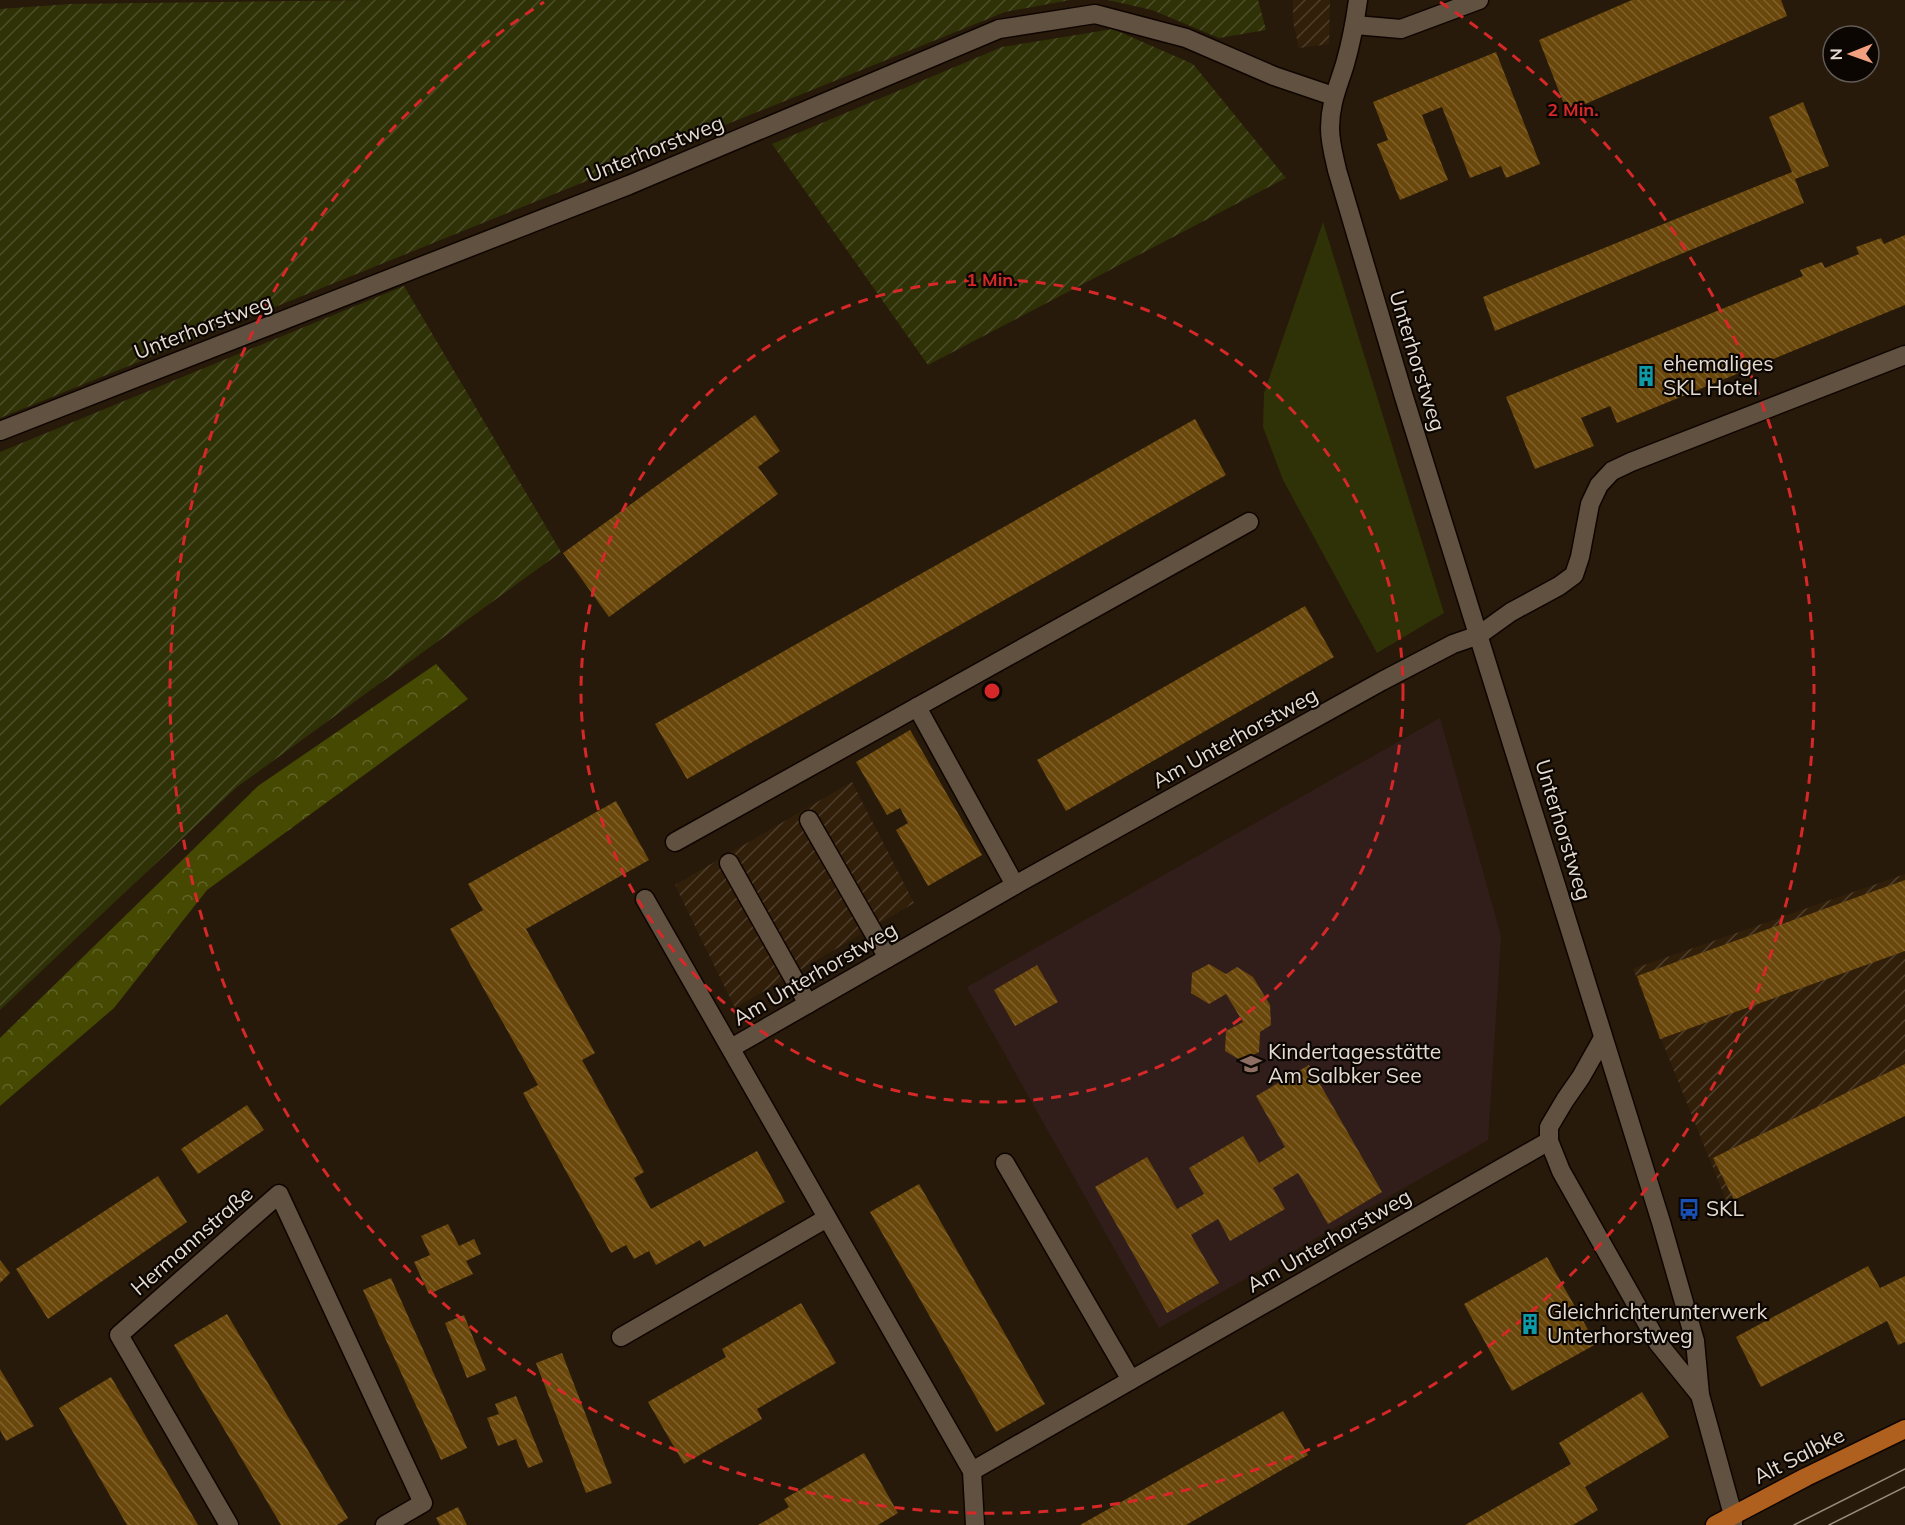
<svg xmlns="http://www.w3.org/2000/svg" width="1905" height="1525" viewBox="0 0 1905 1525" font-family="Mulish,sans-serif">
  <defs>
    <pattern id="industrial-furrows" width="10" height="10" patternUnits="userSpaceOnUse" patternTransform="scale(1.5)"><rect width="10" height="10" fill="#311f0a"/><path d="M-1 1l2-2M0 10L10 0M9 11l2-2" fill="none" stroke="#4f3f2d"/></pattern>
    <pattern id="forest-crowns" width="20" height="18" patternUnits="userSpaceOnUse" patternTransform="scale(1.5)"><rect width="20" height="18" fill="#454902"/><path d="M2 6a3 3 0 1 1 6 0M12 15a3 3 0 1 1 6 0" fill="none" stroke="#606326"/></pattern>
    <pattern id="garden-furrows" width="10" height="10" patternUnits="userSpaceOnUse" patternTransform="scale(1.5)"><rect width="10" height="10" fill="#2f3107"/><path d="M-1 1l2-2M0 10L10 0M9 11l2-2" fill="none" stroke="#4d4e2a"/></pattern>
    <pattern id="building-back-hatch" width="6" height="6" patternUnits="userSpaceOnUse" patternTransform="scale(1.5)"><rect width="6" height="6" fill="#6a470a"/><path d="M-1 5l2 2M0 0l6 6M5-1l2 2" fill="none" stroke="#7f612d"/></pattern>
  </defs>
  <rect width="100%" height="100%" fill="#271a0a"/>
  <g fill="url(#industrial-furrows)">
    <path d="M1293,0h37l-1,44 -30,4 -6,-26z"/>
    <path d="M852,782l62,121 -179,105 -60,-123z"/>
    <path d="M1905,874v242l-179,84 -93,-231z"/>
  </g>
  <path fill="#311e1b" d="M1440,718l61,218 -13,204 -329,188 -192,-341z"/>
  <path fill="#2f3107" d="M1323,222l121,391 -67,40 -94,-173 -20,-53 1,-34z"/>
  <path fill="url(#forest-crowns)" d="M436,664l32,35 -261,191 -93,118 -114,98v-68l258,-252z"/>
  <g fill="url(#garden-furrows)">
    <path d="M373,0h697l-65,12 -1005,406v-409l70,-5z"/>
    <path d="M1108,0h150l8,30 -47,8 -67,-28z"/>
    <path d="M1113,29l80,35 93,114 -358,187 -156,-221 230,-97z"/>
    <path d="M404,286l157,266 -324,235 -237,223v-558z"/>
  </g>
  <g fill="url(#building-back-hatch)">
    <path d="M1632,0h149l6,16 -220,96 -28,-72z"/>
    <path d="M1496,52l44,112 -34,14 -5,-12 -31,12 -28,-71 -20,8 26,65 -48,20 -23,-56 11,-4 -15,-38z"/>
    <path d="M1803,102l26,64 -34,13 9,24 -309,128 -12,-34 309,-125 -23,-55z"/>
    <path d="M1905,235v70l-288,118 -7,-17 -29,12 13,28 -59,23 -29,-72 297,-121 -3,-6 22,-8 3,6 34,-14 -3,-7 25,-9 3,6z"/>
    <path d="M755,415l25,36 -22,16 20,27 -169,123 -46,-64z"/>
    <path d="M1195,419l31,56 -539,304 -32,-55z"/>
    <path d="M1305,606l29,51 -268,154 -29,-51z"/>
    <path d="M910,730l72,125 -54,31 -32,-56 12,-7 -8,-15 -13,7 -31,-53z"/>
    <path d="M616,801l33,59 -123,69 69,124 -13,7 62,112 -10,6 17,31 106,-58 28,51 -81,45 -4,-7 -44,25 -7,-14 -15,8 -8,-14 -15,8 -88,-160 15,-8 -88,-156 33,-19 -15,-26z"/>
    <path d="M1905,880v71l-245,88 -23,-63z"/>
    <path d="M1209,964l17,10 11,-7 16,10 17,28 1,20 -11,7 -1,20 -17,9 -17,-10 1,-20 17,-9 -17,-28 -17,10 -18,-11 1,-20z"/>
    <path d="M1037,965l21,37 -43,24 -21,-36z"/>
    <path d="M1905,1064v52l-171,84 -21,-42z"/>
    <path d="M1309,1065l73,127 -54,32 -30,-51 -25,15 12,21 -55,32 -12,-22 -27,16 28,48 -52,30 -72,-126 52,-30 30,52 27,-15 -15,-26 54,-32 16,27 26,-16 -29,-51z"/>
    <path d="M247,1105l17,25 -66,44 -17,-25z"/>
    <path d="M158,1176l29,46 -139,97 -32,-50z"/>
    <path d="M919,1184l126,220 -49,28 -126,-220z"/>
    <path d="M448,1224l11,22 15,-7 7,15 -15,7 7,13 -44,20 -15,-32 16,-7 -9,-19z"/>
    <path d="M1547,1257l49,87 -84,47 -48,-87z"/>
    <path d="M0,1260l10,13 -10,10z"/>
    <path d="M1868,1266l12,22 25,-12v66l-7,3 -11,-24 -126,66 -25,-50z"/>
    <path d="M391,1278l76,170 -26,12 -78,-170z"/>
    <path d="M801,1303l35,60 -79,46 5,10 -78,45 -36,-62 78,-45 -4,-8z"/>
    <path d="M227,1314l121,204 -11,7h-56l-107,-180z"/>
    <path d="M464,1315l22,55 -19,8 -22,-55z"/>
    <path d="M562,1353l50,130 -26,10 -50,-130z"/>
    <path d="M0,1369l34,57 -28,15 -6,-11z"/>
    <path d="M111,1377l87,148h-71l-68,-117z"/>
    <path d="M1642,1392l27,45 -84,50 13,23 -25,15h-108l106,-61 -12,-21z"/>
    <path d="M516,1396l27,66 -15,6 -12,-29 -18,7 -11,-28 12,-4 -4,-10z"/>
    <path d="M1283,1411l25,44 -122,70h-106z"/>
    <path d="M864,1453l34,60 -20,12h-120l31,-18 -5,-8z"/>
    <path d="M458,1507l9,18h-27l-4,-7z"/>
  </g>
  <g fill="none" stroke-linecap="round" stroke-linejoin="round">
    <defs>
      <g id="minor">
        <path d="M1358,0c-3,22 -7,43 -13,64 -7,23 -15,39 -15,64 0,15 4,28 7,42l67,227 257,825 34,119 5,54 33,120v10"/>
        <path d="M1355,25l46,4 78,-29"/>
        <path d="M0,431l629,-246 370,-156 96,-15 91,24 88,38 59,20"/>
        <path d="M917,707l98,178"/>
        <path d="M809,820l79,138"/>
        <path d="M675,842l574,-320"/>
        <path d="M729,863l79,141"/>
        <path d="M645,899l327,572 3,54"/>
        <path d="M1603,1038l-22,39 -16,23 -16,27v14l12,30 97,172 42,52"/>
        <path d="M731,1048l284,-163 367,-204 71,-37 26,-9 32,-23 48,-26 15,-11 6,-18 10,-53 9,-19 13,-14 19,-9 274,-107"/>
        <path d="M1005,1163l126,217"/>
        <path d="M621,1337l206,-119"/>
        <path d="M972,1471l577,-330"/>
        <path d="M229,1525l-110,-190 160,-141 144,309 -38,22"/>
      </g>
      <path id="major" d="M1715,1525l91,-48 99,-48"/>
    </defs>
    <use href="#minor" stroke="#0f0500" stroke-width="21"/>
    <use href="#major" stroke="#0f0500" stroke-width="21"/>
    <use href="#minor" stroke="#615141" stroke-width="18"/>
    <use href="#major" stroke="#af601f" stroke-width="18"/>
    <g stroke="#968b7e" stroke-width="1.5">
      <path d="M1794,1525l111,-56"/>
      <path d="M1829,1525l76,-38"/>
    </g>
  </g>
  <g fill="none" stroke="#d62828" stroke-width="3" stroke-dasharray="10 8">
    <circle cx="992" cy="691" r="411"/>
    <path d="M1440 2A822 822 0 1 1 544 2"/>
  </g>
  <defs>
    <symbol id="building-bare" viewBox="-9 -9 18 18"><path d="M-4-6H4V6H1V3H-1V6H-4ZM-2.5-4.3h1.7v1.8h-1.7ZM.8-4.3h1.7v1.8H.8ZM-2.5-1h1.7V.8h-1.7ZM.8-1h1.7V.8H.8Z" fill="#0f9aa8" stroke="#0b0602" stroke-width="2.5" paint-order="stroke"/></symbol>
    <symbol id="school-bare" viewBox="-9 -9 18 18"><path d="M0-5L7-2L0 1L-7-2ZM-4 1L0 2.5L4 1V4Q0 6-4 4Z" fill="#8d6e63" stroke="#0b0602" stroke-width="2.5" paint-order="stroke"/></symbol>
    <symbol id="bus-bare" viewBox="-9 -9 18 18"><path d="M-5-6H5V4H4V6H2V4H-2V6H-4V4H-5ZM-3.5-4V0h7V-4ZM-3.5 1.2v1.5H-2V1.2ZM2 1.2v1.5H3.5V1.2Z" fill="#1a4fb4" stroke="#0b0602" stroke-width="2.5" paint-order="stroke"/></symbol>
  </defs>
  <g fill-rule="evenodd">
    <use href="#building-bare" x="1631" y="361" width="30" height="30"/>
    <use href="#school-bare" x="1236" y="1049" width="30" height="30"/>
    <use href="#bus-bare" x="1674" y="1194" width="30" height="30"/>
    <use href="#building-bare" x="1515" y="1309" width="30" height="30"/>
  </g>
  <g text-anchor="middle" stroke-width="4.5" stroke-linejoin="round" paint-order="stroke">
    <g font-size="21" fill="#e5dbd1" stroke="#0b0602">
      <text transform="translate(655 149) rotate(-22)" y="7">Unterhorstweg</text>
      <text transform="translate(203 327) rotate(-21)" y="7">Unterhorstweg</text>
      <text transform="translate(1417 361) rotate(73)" y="7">Unterhorstweg</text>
      <text transform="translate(1235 738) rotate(-29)" y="7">Am Unterhorstweg</text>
      <text transform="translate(1563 830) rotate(73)" y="7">Unterhorstweg</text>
      <text transform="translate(815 974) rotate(-30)" y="7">Am Unterhorstweg</text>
      <text transform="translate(192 1241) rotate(-41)" y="7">Hermannstraße</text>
      <text transform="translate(1329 1241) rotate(-30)" y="7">Am Unterhorstweg</text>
      <text transform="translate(1799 1456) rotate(-27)" y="7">Alt Salbke</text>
    </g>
    <g font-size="21" fill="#e5dbd1" stroke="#0b0602" text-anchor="start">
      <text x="1663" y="371">ehemaliges<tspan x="1663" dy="24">SKL Hotel</tspan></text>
      <text x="1268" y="1059">Kindertagesstätte<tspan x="1268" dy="24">Am Salbker See</tspan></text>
      <text x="1706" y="1216">SKL</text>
      <text x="1547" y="1319">Gleichrichterunterwerk<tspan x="1547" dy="24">Unterhorstweg</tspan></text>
    </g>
  </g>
  <circle cx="992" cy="691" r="9" fill="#d62828" stroke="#0b0602" stroke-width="3"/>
  <g font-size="18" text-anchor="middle" font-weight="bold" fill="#d62828" stroke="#0b0602" stroke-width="4.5" stroke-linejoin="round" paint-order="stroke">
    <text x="1573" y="116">2 Min.</text>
    <text x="992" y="286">1 Min.</text>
  </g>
  <g transform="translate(1851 54) rotate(269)"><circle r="28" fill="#0b0602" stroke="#625b55" stroke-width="1.5"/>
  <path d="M0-4.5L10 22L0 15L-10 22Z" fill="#f2a07f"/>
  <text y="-9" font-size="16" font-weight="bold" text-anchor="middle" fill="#e5dbd1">N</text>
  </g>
</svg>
